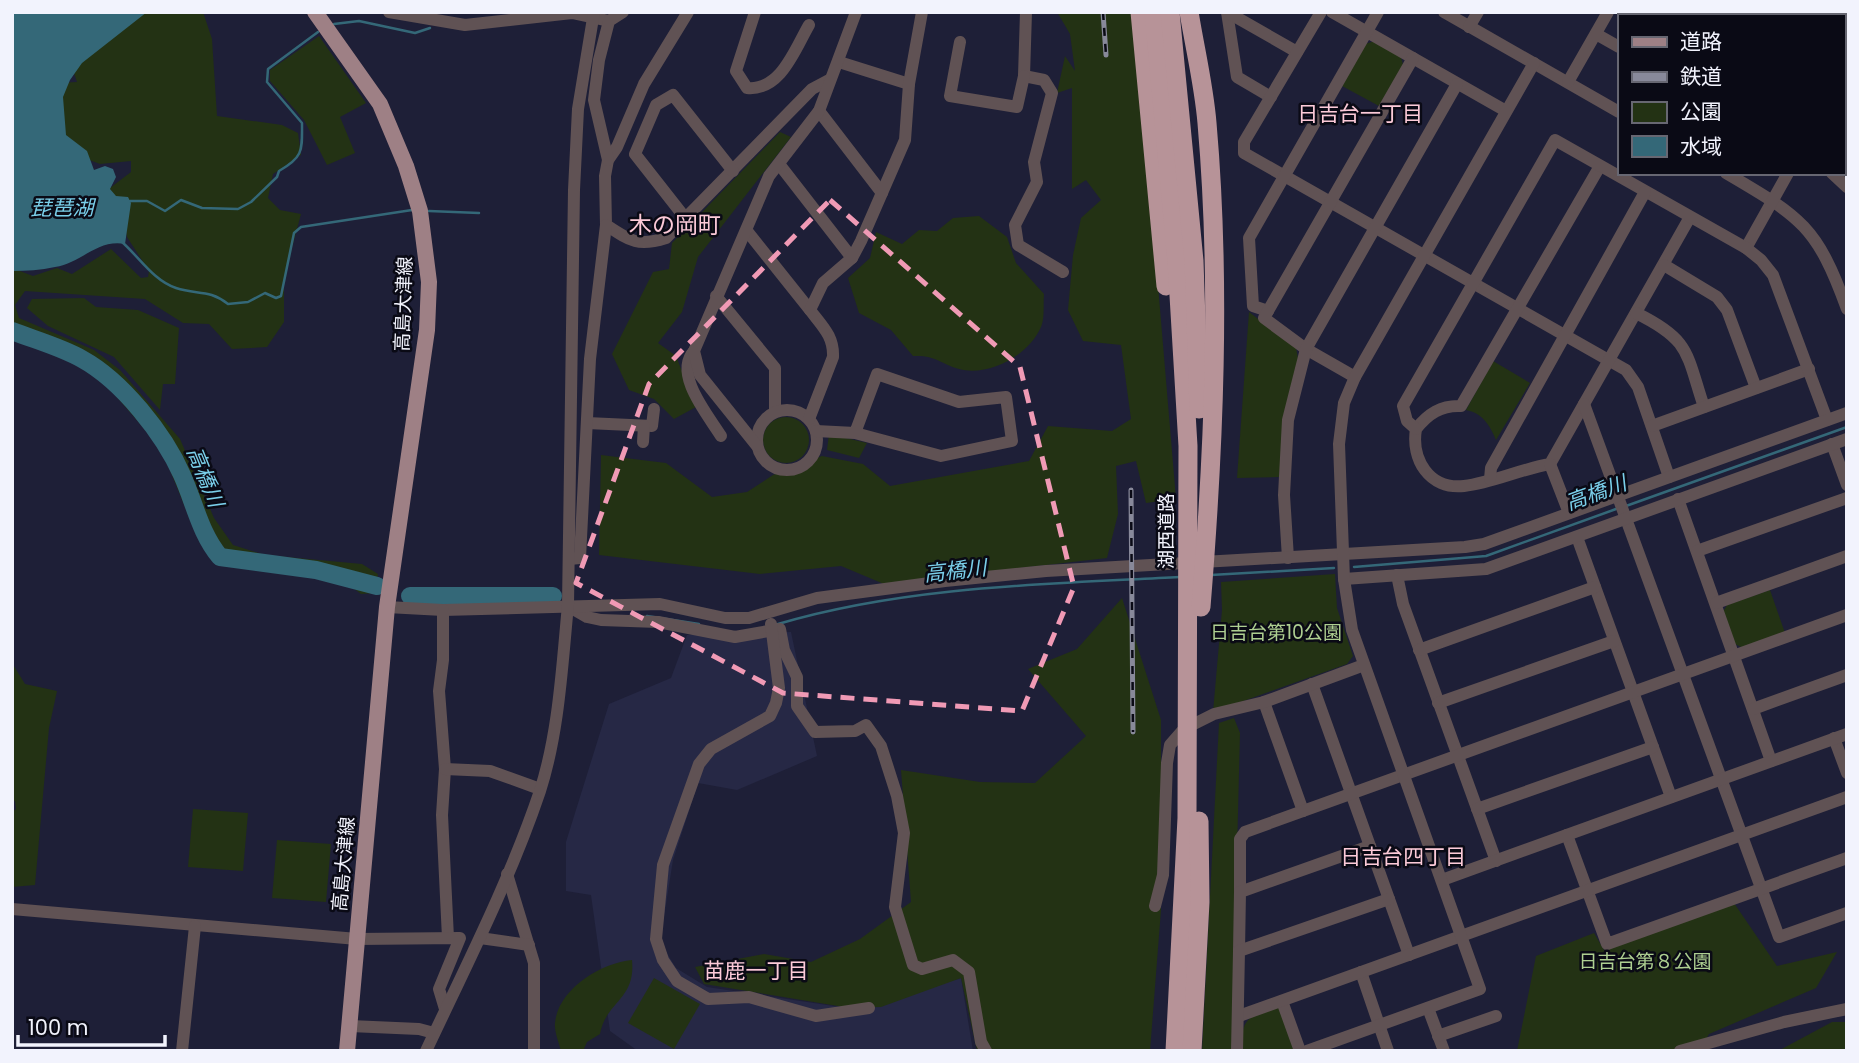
<svg xmlns="http://www.w3.org/2000/svg" width="1859" height="1063" viewBox="0 0 1859 1063" font-family="Poppins,'Noto Sans JP',sans-serif">
  <rect width="100%" height="100%" fill="#1e1f37"/>
  <path fill="#262845" d="M791,632l26,124 -80,34 -39,-7 -25,77 -13,82 16,26 31,19 153,23 101,-32 12,73h-335l-28,-20 -19,-136 -25,-4v-49l43,-138 62,-26 16,-43z"/>
  <g fill="#233214">
    <path d="M133,12h70l9,27 5,77 65,9 16,8 3,22 -28,19 -5,24 12,12 21,4 -17,64v44l-17,25 -35,2 -23,-25 -26,-1 -38,-24 -120,-8 -10,14 4,13 75,32 26,20 60,69 34,79 19,27 32,10 97,9 16,10 -3,19 -14,1 -13,-10 -131,-23 -21,-27 -35,-86 -65,-75 -84,-38v-67l21,8 24,-8 15,6 39,-25 30,29 7,-1 1,-6 -22,-34 -4,-22 -12,-13 -1,-14 21,-16v-11l-31,3 -56,-21 13,-60 20,-1 -5,-15z"/>
    <path d="M1057,12h78l41,487 -30,4 -10,-42 -20,5 2,48 -11,44 -223,26 -43,-18 -81,8 -161,-19 2,-100 65,8 46,34 35,-5 26,-17 49,-19 41,8 27,22 139,-25 19,-35 64,5 19,-12 -10,-74 -38,-4 -15,-31 5,-55 8,-37 20,-18 -15,-20 -14,9v-101l-15,5 8,-37 10,15 -5,-37z"/>
    <path d="M319,36l47,67 -26,14 15,36 -28,12 -23,-45 -34,-39v-11z"/>
    <path d="M1375,41l26,16 2,8 -24,41 -37,-20 23,-42z"/>
    <path d="M780,132l11,5 -93,120 -16,55 -24,31 18,13 20,51 -22,12 -20,-20 -25,-9 -17,-36 41,-82 16,-3 3,-26z"/>
    <path d="M979,216l28,21 9,26 28,31c-1,10 1,24 -3,33 -12,28 -52,50 -82,42 -20,-6 -23,-14 -46,-13l-22,-26 -32,-17 -11,-35 22,-20 6,-26 26,12 17,-14 18,1 16,-13z"/>
    <path d="M84,298l12,9 42,3 41,18 -4,56h-12l-3,26 -46,-53 -66,-31 -21,-18 5,-9z"/>
    <path d="M1249,312l47,36 2,10 -19,119 -42,1z"/>
    <path d="M1493,361l37,22 -34,57c-6,-15 -14,-27 -30,-30z"/>
    <circle cx="786" cy="440" r="23"/>
    <path d="M829,434l38,9 -8,15 -32,-8z"/>
    <path d="M1335,574l2,34 16,48 -6,8 -134,48 9,-102 -1,-28z"/>
    <path d="M1770,590l15,43 -42,15 -8,-4 -12,-32 4,-7z"/>
    <path d="M1122,598l39,122v190l-11,141h-173l-16,-73 -80,29 -31,1 -146,-24 -9,-17 69,-13 47,8 49,-23 51,-37 -10,-132 79,12 55,1 51,-47 -58,-67 49,-20z"/>
    <path d="M12,663l13,21 32,7 -8,37 -14,157 -23,2v-75l4,-3 -1,-8 -3,-1z"/>
    <path d="M1234,718l6,15 -8,318h-30l17,-328z"/>
    <path d="M193,809l55,4 -5,58 -55,-4z"/>
    <path d="M277,840l54,4 -5,58 -54,-4z"/>
    <path d="M1734,903l43,63 60,-14 -21,36 -107,46 -10,17h-182l19,-95 58,-23 10,17z"/>
    <path d="M632,960c4,40 -26,41 -32,74l-13,8 -4,9h-22c-2,-8 -7,-20 -6,-28 3,-34 46,-60 77,-63z"/>
    <path d="M654,978l46,26 -26,45 -46,-26z"/>
    <path d="M1279,1006l15,45h-53c1,-36 7,-33 38,-45z"/>
    <path d="M1832,1022h15v29h-69z"/>
  </g>
  <path fill="#346878" d="M12,12h135l-65,51 -12,17 -7,17 3,38 21,16 7,19 11,-4 8,3 3,8 -6,12 6,7 12,1 3,6 -6,41c-28,-5 -43,19 -70,23 -14,3 -29,4 -43,4z"/>
  <g fill="none" stroke-linecap="round" stroke-linejoin="round">
    <g stroke="#346878" stroke-width="2.5">
      <path d="M334,24l25,-3 56,12 15,-5"/>
      <path d="M130,201h17l18,10 16,-11 21,8 36,1 13,-7 26,-25 2,-6c25,-14 23,-21 23,-48l-35,-41 1,-13 50,-37"/>
      <path d="M429,211l50,2"/>
      <path d="M122,242c17,15 32,39 54,46 21,7 33,1 52,16l20,-2 17,-9 11,5 5,-2 13,-63 7,-6 111,-17"/>
      <path d="M1626,506l221,-79"/>
      <path d="M1354,567l132,-11 130,-47"/>
      <path d="M1211,575l123,-7"/>
      <path d="M647,616l52,8"/>
      <path d="M778,624c128,-38 269,-40 402,-47"/>
    </g>
    <g stroke="#346878" stroke-width="18">
      <path d="M12,331c23,9 49,16 70,28 40,22 82,75 100,116 13,29 18,58 38,82l96,13 61,16"/>
      <path d="M410,596h143"/>
    </g>
    <g stroke="#605254" stroke-width="12">
      <path d="M389,12l76,13 107,-12 37,8"/>
      <path d="M688,12l-44,72 -27,63 -9,13 -3,16 1,49c24,16 32,22 60,13l146,-149 17,-9"/>
      <path d="M755,12l-19,59 11,17c34,3 48,-39 62,-63"/>
      <path d="M1026,12l-2,64 20,4 8,13 -18,69 3,20 -22,43 3,20 45,27"/>
      <path d="M1227,12l10,65 34,20"/>
      <path d="M1227,12l70,40"/>
      <path d="M1321,12l-77,130v11l382,217 12,17 31,90"/>
      <path d="M1332,12l174,99"/>
      <path d="M1444,12l175,100"/>
      <path d="M1664,12l6,4"/>
      <path d="M1768,12l6,4"/>
      <path d="M1724,16l2,-4"/>
      <path d="M1469,27l9,-15"/>
      <path d="M1596,34l23,13"/>
      <path d="M960,42l-10,54 67,11 7,-31"/>
      <path d="M1843,55l4,2"/>
      <path d="M839,62l70,22"/>
      <path d="M1843,76l4,-6"/>
      <path d="M1568,82l40,-70"/>
      <path d="M819,111l63,82"/>
      <path d="M1843,115l4,2"/>
      <path d="M608,160l-14,-60 5,-40 10,-39 14,-9"/>
      <path d="M779,164l73,94"/>
      <path d="M1600,166l-139,240c-20,-1 -33,8 -45,23 -5,30 13,61 48,57 28,-3 57,-17 86,-22l140,-247"/>
      <path d="M1726,173c75,44 91,53 121,136"/>
      <path d="M1832,173l15,14"/>
      <path d="M686,219l-51,-65 21,-49 17,-10 60,76"/>
      <path d="M747,231l63,79"/>
      <path d="M1746,248l42,-75"/>
      <path d="M1664,265l53,32 10,13 29,78"/>
      <path d="M716,296l59,72v44"/>
      <path d="M1268,311l-15,-5 -4,-68 129,-226"/>
      <path d="M1636,313c55,27 50,40 68,94"/>
      <path d="M694,351c-21,23 14,64 27,85"/>
      <path d="M1355,377l-49,-28 -42,-31 149,-260"/>
      <path d="M1584,404l195,533 68,-24"/>
      <circle cx="787" cy="440" r="30"/>
      <path d="M809,419l24,-62c1,-21 -11,-31 -23,-47l13,-27 29,-25 9,-17 44,-101 4,-56 13,-72"/>
      <path d="M587,423l65,3 2,-17"/>
      <path d="M1652,426l157,-57"/>
      <path d="M1416,429l-9,-8 -4,-15 152,-266 191,108 15,12 12,15 54,145"/>
      <path d="M816,431l39,2 86,23 71,-15 -6,-44 -47,5 -82,-28 -22,59"/>
      <path d="M643,442l1,-16"/>
      <path d="M1832,444l15,41"/>
      <path d="M757,446l-57,-71 -6,-24 75,-175 50,-65 37,-99"/>
      <path d="M1550,464l19,49"/>
      <path d="M1490,479l1,-11 154,-276"/>
      <path d="M1678,499l93,262"/>
      <path d="M1577,537l94,260"/>
      <path d="M1697,551l150,-53"/>
      <path d="M1288,558l-4,-63 4,-75 18,-71 151,-265"/>
      <path d="M569,559l11,-1 10,-199 16,-134"/>
      <path d="M1397,575l6,29 93,257"/>
      <path d="M1344,579l142,-10 361,-130"/>
      <path d="M1716,603l131,-47"/>
      <path d="M568,606l19,11 14,3 57,2 77,15 45,-8 4,21 13,27v29l18,26 40,-1 11,-6 15,21 16,50 7,37 -9,74 18,58 9,4 31,-9 16,12 12,70 5,9"/>
      <path d="M387,607l56,3 217,-6 65,14h24l68,-20 128,-17 101,-10 419,-24 19,-3 363,-131"/>
      <path d="M443,610v50l-4,31 6,78 -3,46 6,123"/>
      <path d="M771,624l8,64 -3,15 -6,13 -59,33 -12,15 -36,101 -7,74 7,21 14,21 31,18 41,-2 67,19 53,-8"/>
      <path d="M1419,650l176,-63"/>
      <path d="M1312,684l97,271"/>
      <path d="M1264,702l39,109"/>
      <path d="M1438,703l176,-62"/>
      <path d="M1753,709l94,-34"/>
      <path d="M1834,738l13,35"/>
      <path d="M445,769l45,2 50,18"/>
      <path d="M1477,809l176,-62"/>
      <path d="M1567,835l40,109 240,-86"/>
      <path d="M507,874l27,89v88"/>
      <path d="M1442,880l405,-146"/>
      <path d="M1240,892v-53l5,-7 602,-217"/>
      <path d="M1155,906l8,-31 4,-112 3,-18 14,-16 30,-15 50,-12 100,-37"/>
      <path d="M12,909l345,30 103,-1 -21,51 6,20"/>
      <path d="M480,938l49,7"/>
      <path d="M1239,951l1,-59 130,-46"/>
      <path d="M1361,972l27,79"/>
      <path d="M1282,1001l18,50"/>
      <path d="M1428,1008l16,43"/>
      <path d="M1239,1016l608,-219"/>
      <path d="M350,1026l69,3 15,4"/>
      <path d="M1438,1036l58,-20"/>
      <path d="M182,1051l13,-125"/>
      <path d="M426,1051c40,-85 84,-171 114,-260 19,-59 22,-125 28,-186l6,-415 4,-81 16,-97"/>
      <path d="M1237,1051l2,-100 150,-52"/>
      <path d="M1307,1051l173,-62 -128,-359 -8,-51 -5,-135 5,-41 11,-26 179,-314"/>
      <path d="M1680,1051l104,-29 63,-13"/>
    </g>
    <path stroke="#9e8085" stroke-width="16" d="M315,12l65,92 26,62 14,45 9,71 -2,48 -40,277 -40,444"/>
    <g stroke="#b79398" stroke-width="19">
      <path d="M1140,12l26,274"/>
      <path d="M1154,12l23,250 11,184 -1,372 -12,233"/>
      <path d="M1170,12l24,249 5,148"/>
      <path d="M1189,12c6,37 15,74 18,111 14,160 7,324 -6,484"/>
      <path d="M1192,1051l8,-149 -1,-81"/>
    </g>
    <defs>
      <g id="rail">
        <path d="M1103,12l3,43"/>
        <path d="M1131,490l2,242"/>
      </g>
    </defs>
    <use href="#rail" stroke="#88899a" stroke-width="5"/>
    <use href="#rail" stroke="#0a0a15" stroke-width="2.5" stroke-dasharray="8" stroke-linecap="butt"/>
  </g>
  <path fill="none" stroke="#f09ab5" stroke-width="5" stroke-dasharray="14 9" stroke-linejoin="round" d="M830,200l190,167 54,220 -52,124 -239,-18 -207,-110 73,-199z"/>
  <g text-anchor="middle" stroke-width="5" stroke-linejoin="round" paint-order="stroke">
    <g font-size="19" fill="#f2f3fd" stroke="#0a0a15">
      <text transform="translate(403 304) rotate(-88)" y="7">高島大津線</text>
      <text transform="translate(1166 531) rotate(-90)" y="7">湖西道路</text>
      <text transform="translate(343 864) rotate(-85)" y="7">高島大津線</text>
    </g>
    <g font-size="19" fill="#aecf91" stroke="#0a0a15">
      <text x="1276" y="639">日吉台第10公園</text>
      <text x="1645" y="968">日吉台第８公園</text>
    </g>
    <g font-size="21" fill="#fccad8" stroke="#0a0a15">
      <text x="1360" y="121">日吉台一丁目</text>
      <text x="1403" y="864">日吉台四丁目</text>
      <text x="756" y="978">苗鹿一丁目</text>
    </g>
    <g font-size="21" font-style="italic" fill="#7acfea" stroke="#0a0a15">
      <text x="62" y="215">琵琶湖</text>
      <text transform="translate(205 477) rotate(68)" y="7">高橋川</text>
      <text transform="translate(1596 493) rotate(-20)" y="7">高橋川</text>
      <text transform="translate(955 571) rotate(-6)" y="7">高橋川</text>
    </g>
    <g font-size="23" fill="#fccad8" stroke="#0a0a15">
      <text x="675" y="233">木の岡町</text>
    </g>
  </g>
  <rect width="1859" height="1063" fill="none" stroke="#f2f3fd" stroke-width="28"/>
  <rect x="1618" y="14" width="228" height="161" fill="#0a0a15" stroke="#676772" stroke-width="2"/>
  <rect x="1632" y="37" width="35" height="10" fill="#9e8085" stroke="#676772" stroke-width="2"/>
  <text x="1680" y="49" font-size="21" fill="#f2f3fd">道路</text>
  <rect x="1632" y="72" width="35" height="10" fill="#88899a" stroke="#676772" stroke-width="2"/>
  <text x="1680" y="84" font-size="21" fill="#f2f3fd">鉄道</text>
  <rect x="1632" y="102" width="35" height="21" fill="#233214" stroke="#676772" stroke-width="2"/>
  <text x="1680" y="119" font-size="21" fill="#f2f3fd">公園</text>
  <rect x="1632" y="136" width="35" height="21" fill="#346878" stroke="#676772" stroke-width="2"/>
  <text x="1680" y="154" font-size="21" fill="#f2f3fd">水域</text>
  <path d="M18 1035v10h147v-10" fill="none" stroke="#f2f3fd" stroke-width="3.5"/>
  <text x="28" y="1035" font-size="21" fill="#f2f3fd" stroke="#0a0a15" stroke-width="5" paint-order="stroke">100 m</text>
</svg>
